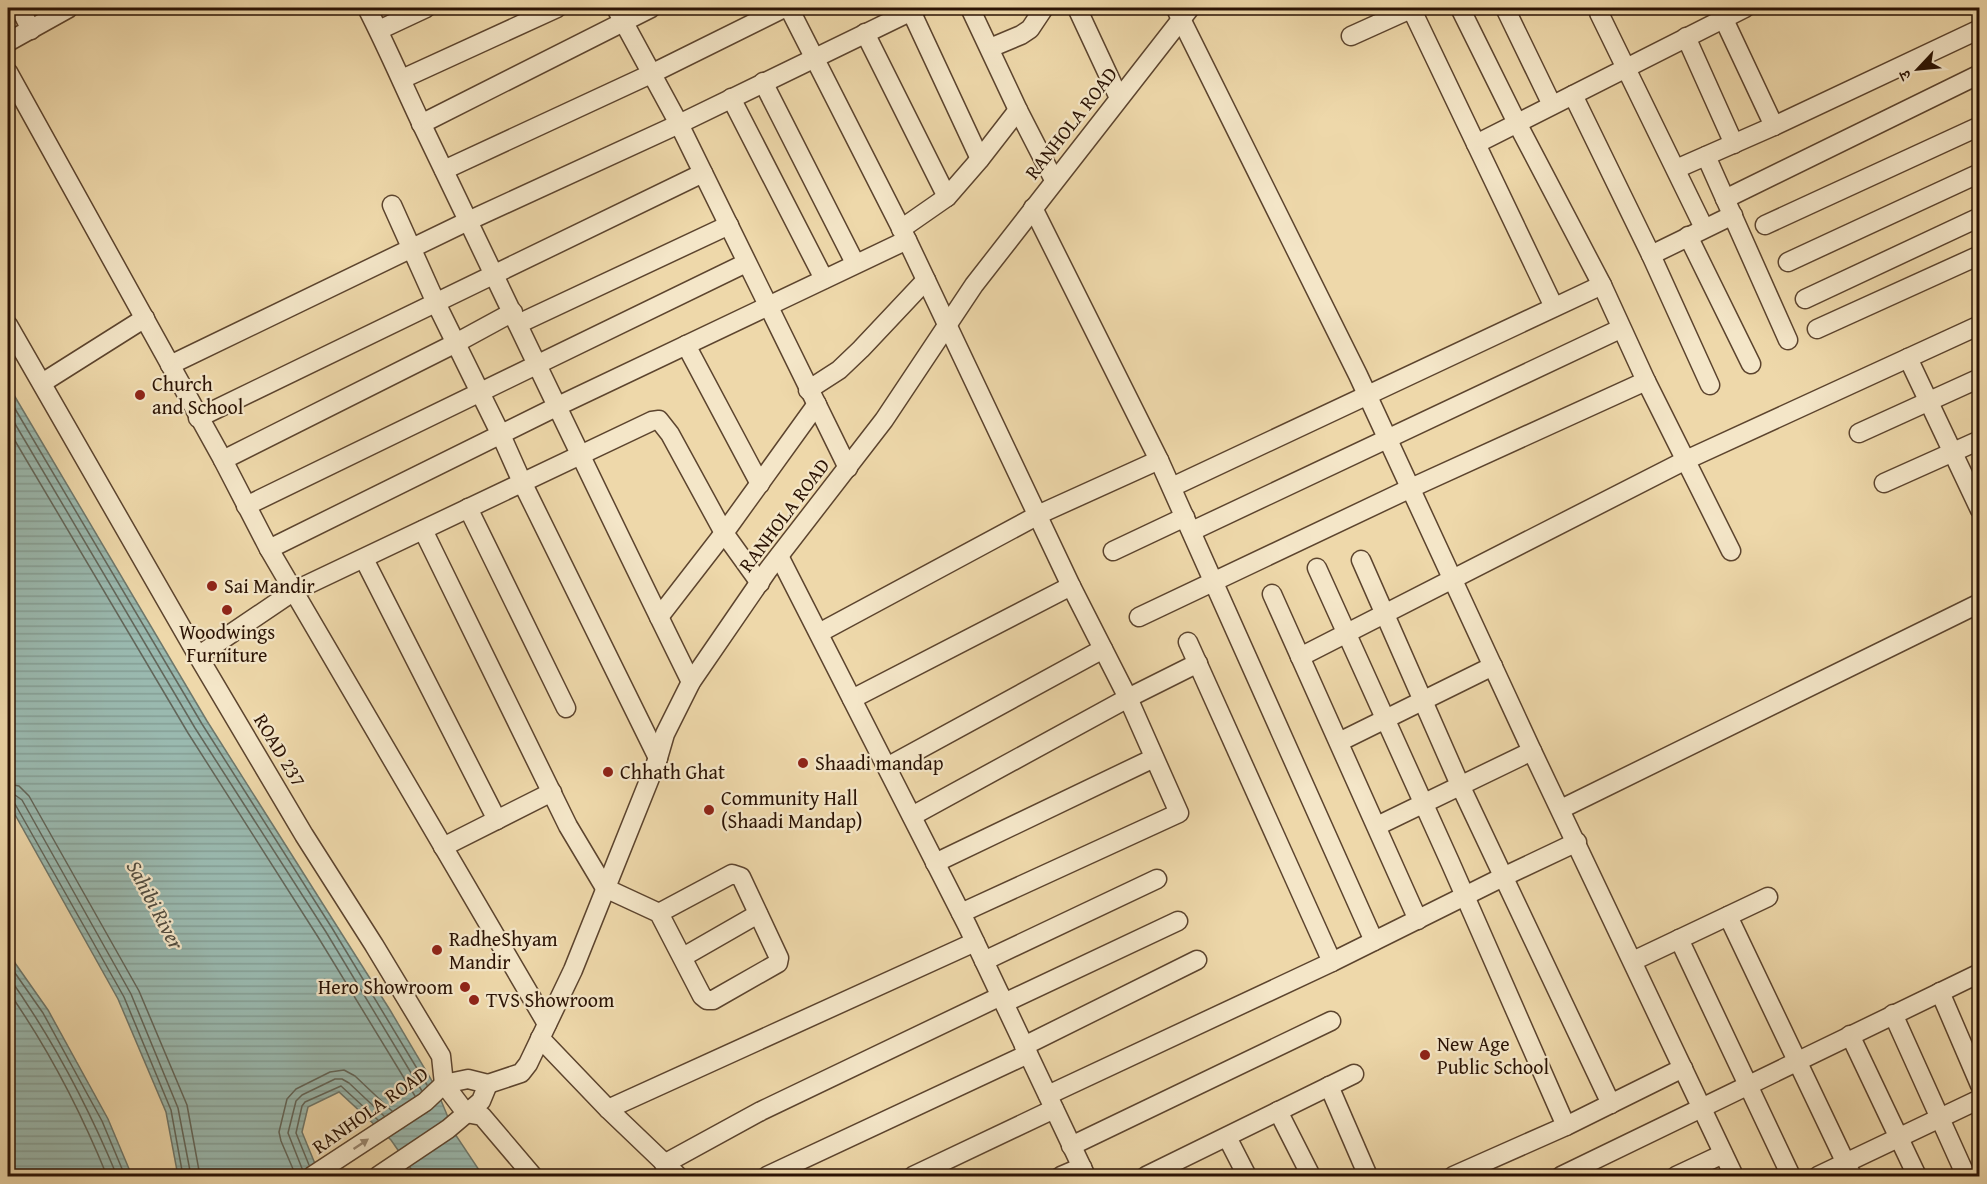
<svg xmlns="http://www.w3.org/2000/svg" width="1987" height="1184" viewBox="0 0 1987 1184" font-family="'Gentium Book Plus','Noto Serif Devanagari',serif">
  <defs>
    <pattern id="water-rules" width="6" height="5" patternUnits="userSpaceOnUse" patternTransform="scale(1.5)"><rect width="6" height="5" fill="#9ab9af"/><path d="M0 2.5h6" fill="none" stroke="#859e95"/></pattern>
  </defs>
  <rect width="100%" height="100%" fill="#eed8aa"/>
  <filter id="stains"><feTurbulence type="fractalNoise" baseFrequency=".00333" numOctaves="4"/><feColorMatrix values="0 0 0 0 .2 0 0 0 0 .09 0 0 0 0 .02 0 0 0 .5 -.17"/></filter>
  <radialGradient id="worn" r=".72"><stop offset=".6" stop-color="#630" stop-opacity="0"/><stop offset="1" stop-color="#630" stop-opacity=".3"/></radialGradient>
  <g fill="url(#water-rules)" stroke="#6e776b" stroke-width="1.5">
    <path d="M8,385l199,336 183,289 45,76 20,48 28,42h-67l-25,-36 -52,-48 -31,15 -6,25 18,44h-142l-12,-64 -48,-113 -110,-197z"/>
    <path d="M8,953l40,57 60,109 24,57h-113l-11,-10z"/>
  </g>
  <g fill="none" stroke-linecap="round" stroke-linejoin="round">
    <g stroke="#62665a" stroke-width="1.5">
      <path d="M8,397l194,327 130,204 95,157"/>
      <path d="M8,412l187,316 131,204 96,159"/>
      <path d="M8,429l180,304 130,204 97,159"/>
      <path d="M8,784l11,2 10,10 110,195 48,114 13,71"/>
      <path d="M8,793l7,2 7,5 109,194 47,114 13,68"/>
      <path d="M8,801l7,3 109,193 47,113 12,66"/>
      <path d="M8,963l35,50 59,108 23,55"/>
      <path d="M8,976c44,62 80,130 109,200"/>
      <path d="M8,991c40,57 73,121 99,185"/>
      <path d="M309,1165l-13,-32 6,-27 3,-4 36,-16 37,34"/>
      <path d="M303,1171l-15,-38 8,-32 6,-6 33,-16h7l7,4 35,33"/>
      <path d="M296,1176l-15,-35 -2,-9 8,-33 9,-10 34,-17 14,-2 11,6 37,35"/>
    </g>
    <defs>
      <g id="minor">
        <path d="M20,8l11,22"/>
        <path d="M367,8c20,39 37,79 56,119 89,185 177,371 268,555"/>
        <path d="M616,8l63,116 169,344"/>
        <path d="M789,8l118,232 164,346 57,112 51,115 -218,100"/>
        <path d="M970,8l48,102 36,70"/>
        <path d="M1077,8l42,90"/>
        <path d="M1411,8l143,299"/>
        <path d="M1460,8l57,115 85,162 44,96 85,170"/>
        <path d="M1505,8l47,97"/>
        <path d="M1719,9l55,117"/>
        <path d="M911,11l69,148"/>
        <path d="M1177,11l181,364 174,376 202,425"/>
        <path d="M1599,13l105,215"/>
        <path d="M379,30l47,-22"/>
        <path d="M865,33l82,164"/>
        <path d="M1351,36l62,-28"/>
        <path d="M1686,37l48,107"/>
        <path d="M8,42l61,-34"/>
        <path d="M990,48l31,-13 9,-6 14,-21"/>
        <path d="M8,72l215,388 46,89 278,475"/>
        <path d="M402,79l155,-71"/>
        <path d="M763,82l92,181"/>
        <path d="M1573,95l78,160 59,130"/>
        <path d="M731,98l93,181"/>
        <path d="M421,124l230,-116"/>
        <path d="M1476,144l269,-136"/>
        <path d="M1706,156l82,184"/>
        <path d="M1676,169l98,-43 206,-97"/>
        <path d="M444,170l209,-97 131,-65"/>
        <path d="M1725,199l255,-125"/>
        <path d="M392,205l44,98 65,132 21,47 136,276"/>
        <path d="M1033,208l126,252 215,481"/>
        <path d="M1765,225l215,-99"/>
        <path d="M901,229l46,-32 33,-38 38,-49"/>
        <path d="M1688,236l63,128"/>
        <path d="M1651,255l82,-40"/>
        <path d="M1788,262l192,-89"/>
        <path d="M1805,299l175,-82"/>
        <path d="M518,324l211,-99"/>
        <path d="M8,325l190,331 106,179 70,110 67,111 3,28 22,29 16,3 51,60"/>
        <path d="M1817,329l163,-74"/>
        <path d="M686,345l74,139"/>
        <path d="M1908,358l72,152"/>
        <path d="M170,365l298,-144 211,-97 239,-116"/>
        <path d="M42,383l103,-65"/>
        <path d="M808,390l31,-20 22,-21 65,-69"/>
        <path d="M198,418l505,-245"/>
        <path d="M1859,433l121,-55"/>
        <path d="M223,460l233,-117 57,-31"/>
        <path d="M1884,483l96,-43"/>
        <path d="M1172,487l430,-202"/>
        <path d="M246,506l500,-243"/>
        <path d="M468,508l98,200"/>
        <path d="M423,530l145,296 37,62 54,25 43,83 5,4h6l65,-37 1,-5 -38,-81 -9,-3 -73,39"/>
        <path d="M1192,531l428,-202"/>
        <path d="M269,549l289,-143 349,-166"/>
        <path d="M1113,551l72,-34"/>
        <path d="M779,556l188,369 119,251"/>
        <path d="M364,559l133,261"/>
        <path d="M1361,560l99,225 151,319"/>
        <path d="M1317,568l133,294 116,264"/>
        <path d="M1272,594l146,326"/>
        <path d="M659,617l65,-84 93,-129"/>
        <path d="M1139,617l272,-129 235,-107"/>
        <path d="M819,633l223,-120 117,-53"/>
        <path d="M1188,642l144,320"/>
        <path d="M198,656l96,-65 358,-170 7,-1 11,14 54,99 36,50"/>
        <path d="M1300,657l386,-197 294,-135"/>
        <path d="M852,699l219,-113"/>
        <path d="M1339,742l154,-76"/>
        <path d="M887,767l216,-118"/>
        <path d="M1561,809l419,-206"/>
        <path d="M912,816l216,-118 70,-35"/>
        <path d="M1377,826l155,-75"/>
        <path d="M443,847l109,-55"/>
        <path d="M935,863l219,-105"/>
        <path d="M1728,916l124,260"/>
        <path d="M1679,939l112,237"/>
        <path d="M683,957l75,-43"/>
        <path d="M984,961l173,-82"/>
        <path d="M1633,961l135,-64"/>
        <path d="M1940,992l40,93"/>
        <path d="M1004,1003l174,-82"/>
        <path d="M1893,1014l73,162"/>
        <path d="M1850,1035l67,141"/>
        <path d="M540,1038l68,71 70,67"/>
        <path d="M1024,1046l173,-86"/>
        <path d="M488,1084l33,-11 7,-9 45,-94 85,-212 7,-24 26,-52 77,-112 116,-150 90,-135 216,-277"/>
        <path d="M1329,1086l39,90"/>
        <path d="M1048,1095l284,-133 171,-85 74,-35"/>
        <path d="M608,1109l367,-167"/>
        <path d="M1278,1111l33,65"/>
        <path d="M1227,1137l20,39"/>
        <path d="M1071,1146l260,-125"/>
        <path d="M664,1164l97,-53 240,-115"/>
        <path d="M312,1176l113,-74 19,-18 24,-5 20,5 -7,17 -33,28 -70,47"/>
        <path d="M767,1176l261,-122"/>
        <path d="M913,1176l141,-67"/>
        <path d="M1061,1176l21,-9"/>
        <path d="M1146,1176l208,-102"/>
        <path d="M1453,1176l113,-50 117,-58"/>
        <path d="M1561,1176l419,-203"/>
        <path d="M1676,1176l47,-22"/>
        <path d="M1818,1176l162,-77"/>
      </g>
    </defs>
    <use href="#minor" stroke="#5c442e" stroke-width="21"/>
    <use href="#minor" stroke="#f4e6c8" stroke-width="18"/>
  </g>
  <defs><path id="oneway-solid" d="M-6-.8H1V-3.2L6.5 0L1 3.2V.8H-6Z" transform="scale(1.5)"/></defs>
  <use fill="#9a8770" href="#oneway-solid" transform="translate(361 1144) rotate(-34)"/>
  <g fill="#8f2418" stroke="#f4e6c8" stroke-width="2">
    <circle cx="140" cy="395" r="6"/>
    <circle cx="212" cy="586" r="6"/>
    <circle cx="227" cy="610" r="6"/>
    <circle cx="803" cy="763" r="6"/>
    <circle cx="608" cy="772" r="6"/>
    <circle cx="709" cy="810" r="6"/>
    <circle cx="437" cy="950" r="6"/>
    <circle cx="465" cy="987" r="6"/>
    <circle cx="474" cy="1000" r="6"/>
    <circle cx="1425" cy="1055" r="6"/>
  </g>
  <g text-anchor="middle" stroke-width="4.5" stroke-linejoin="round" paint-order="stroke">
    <g font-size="20" fill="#2b1304" stroke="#f4e6c8">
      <text transform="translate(1071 123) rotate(-52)" y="7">RANHOLA ROAD</text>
      <text transform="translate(784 515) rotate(-53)" y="7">RANHOLA ROAD</text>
      <text transform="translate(280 750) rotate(59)" y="7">ROAD 237</text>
      <text transform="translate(370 1110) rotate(-35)" y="7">RANHOLA ROAD</text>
    </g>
    <g font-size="20" fill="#2b1304" stroke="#f4e6c8" text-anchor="start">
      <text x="152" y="391">Church<tspan x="152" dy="23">and School</tspan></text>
      <text x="224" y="593">Sai Mandir</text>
      <text x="227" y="639" text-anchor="middle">Woodwings<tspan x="227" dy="23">Furniture</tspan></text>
      <text x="815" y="770">Shaadi mandap</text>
      <text x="620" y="779">Chhath Ghat</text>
      <text x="721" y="805">Community Hall<tspan x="721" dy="23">(Shaadi Mandap)</tspan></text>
      <text x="449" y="946">RadheShyam<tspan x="449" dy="23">Mandir</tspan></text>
      <text x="453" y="994" text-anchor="end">Hero Showroom</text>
      <text x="486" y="1007">TVS Showroom</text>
      <text x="1437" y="1051">New Age<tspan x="1437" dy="23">Public School</tspan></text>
    </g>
    <g font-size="21" font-style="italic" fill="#524d40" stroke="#f4e6c8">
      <text transform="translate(155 905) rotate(62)" y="7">Sahibi River</text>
    </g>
  </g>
  <rect width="1987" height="1184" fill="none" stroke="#eed8aa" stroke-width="30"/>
  <rect x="9" y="9" width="1969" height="1166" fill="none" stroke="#2b1304" stroke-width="3"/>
  <rect x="15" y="15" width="1957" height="1154" fill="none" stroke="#2b1304" stroke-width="1.5"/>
  <g transform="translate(1918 69) rotate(244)" stroke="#f4e6c8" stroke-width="4.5" paint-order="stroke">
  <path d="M0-4.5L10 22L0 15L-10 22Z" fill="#2b1304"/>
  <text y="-9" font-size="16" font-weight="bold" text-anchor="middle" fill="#2b1304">उ</text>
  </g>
  <rect width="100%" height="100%" filter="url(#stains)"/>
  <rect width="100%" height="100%" fill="url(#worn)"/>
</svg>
